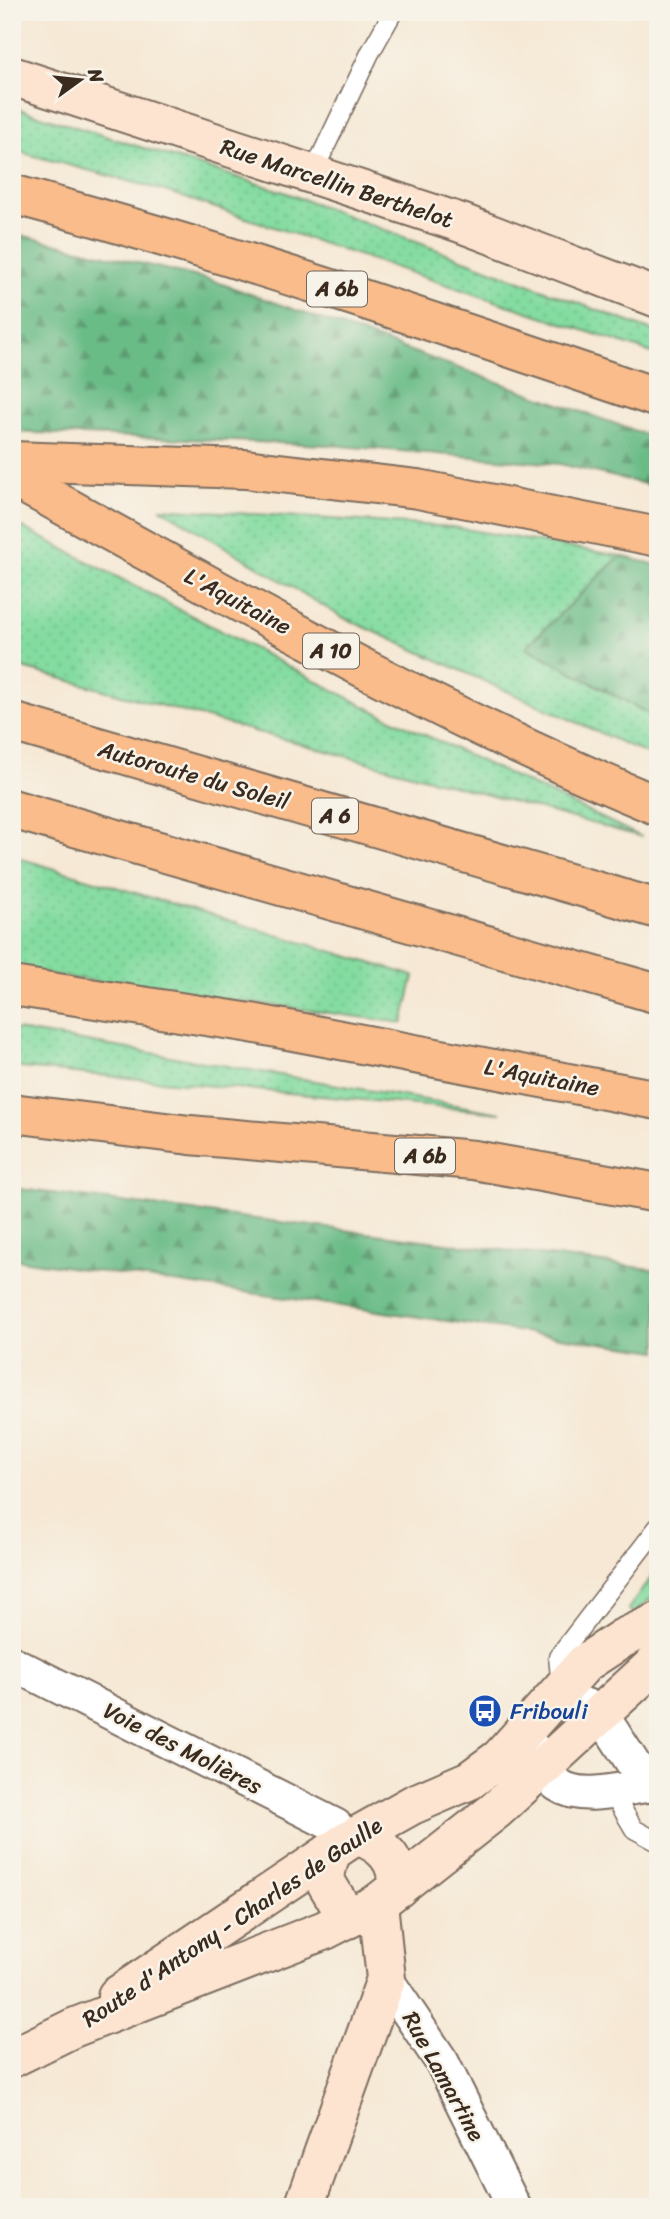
<svg xmlns="http://www.w3.org/2000/svg" width="670" height="2219" viewBox="0 0 670 2219" font-family="Sriracha,sans-serif">
  <defs>
    <pattern id="grass-dots" width="8" height="8" patternUnits="userSpaceOnUse" patternTransform="scale(1.75)"><rect width="8" height="8" fill="#84dca1"/><path d="M2 2h.1M6 6h.1" fill="none" stroke="#73bd8a" stroke-width="1.8" stroke-linecap="round"/></pattern>
    <pattern id="forest-firs" width="22" height="20" patternUnits="userSpaceOnUse" patternTransform="scale(1.75)"><rect width="22" height="20" fill="#6bbc87"/><path d="M5 1l3.5 6h-7zM16 11l3.5 6h-7z" fill="#59996e"/></pattern>
  </defs>
  <rect width="100%" height="100%" fill="#f7f3e8"/>
  <filter id="ink" filterUnits="userSpaceOnUse"><feTurbulence type="fractalNoise" baseFrequency=".0143" numOctaves="2"/><feDisplacementMap in="SourceGraphic" scale="14" xChannelSelector="R" yChannelSelector="G"/><feConvolveMatrix kernelMatrix="1 2 1 2 8 2 1 2 1" color-interpolation-filters="sRGB"/></filter>
  <filter id="wash" filterUnits="userSpaceOnUse"><feTurbulence type="fractalNoise" baseFrequency=".00686" numOctaves="4" result="noise"/><feDisplacementMap in="SourceGraphic" scale="28" xChannelSelector="R" yChannelSelector="G"/><feGaussianBlur stdDeviation="1.57" result="paint"/><feColorMatrix in="noise" values="0 0 0 0 0 0 0 0 0 0 0 0 0 0 0 0 0 1.4 0 .05"/><feComposite in="paint" operator="in"/></filter>
  <g filter="url(#wash)">
    <rect width="100%" height="100%" fill="#f6e8d4"/>
    <g fill="url(#grass-dots)" stroke="#608360" stroke-width="2">
      <path d="M12,107l269,84 377,142v22l-496,-165 -150,-40z"/>
      <path d="M160,508l293,19 167,29 -94,91 132,72v40l-316,-142z"/>
      <path d="M12,522l352,184 278,131 -630,-172z"/>
      <path d="M12,856l402,120 -11,47 -391,-53z"/>
      <path d="M12,1029l489,84 -489,-46z"/>
      <path d="M658,1568v26l-25,19 -5,-4z"/>
    </g>
    <g fill="url(#forest-firs)" stroke="#537352" stroke-width="2">
      <path d="M12,233l199,47 447,159v48l-98,-23 -232,-19 -316,-13z"/>
      <path d="M620,556l38,9v154l-132,-72z"/>
      <path d="M12,1188l646,82v81l-646,-92z"/>
    </g>
  </g>
  <g filter="url(#ink)">
    <g fill="none" stroke-linecap="round" stroke-linejoin="round">
      <defs>
        <g id="lane">
          <path d="M312,175l58,-122 23,-41"/>
          <path d="M561,1686l-3,-29 100,-130"/>
          <path d="M611,1790l23,39 24,13"/>
        </g>
        <g id="street">
          <path d="M12,1663l324,163 10,16"/>
          <path d="M548,1703c20,-3 36,-2 53,11l46,71"/>
          <path d="M530,1744c8,13 15,32 28,41 27,18 71,1 100,-1"/>
          <path d="M386,1979l56,83 72,145"/>
        </g>
        <g id="secondary">
          <path d="M12,76l449,147 197,75"/>
          <path d="M358,1835c26,11 39,23 40,53"/>
          <path d="M331,1852l-7,27 24,40"/>
          <path d="M117,1996l229,-154 66,-37 58,-25 30,-22 85,-95 38,-25 35,-16"/>
          <path d="M12,2058l61,-30 252,-98 53,-27 118,-93 162,-149"/>
          <path d="M304,2207l82,-228 -8,-76"/>
        </g>
        <g id="highway">
          <path d="M12,194c219,59 432,131 646,204"/>
          <path d="M12,461l233,8 173,20 240,48"/>
          <path d="M12,477c212,117 422,237 646,329"/>
          <path d="M12,722l646,187"/>
          <path d="M12,809l646,185"/>
          <path d="M12,986l239,37 407,77"/>
          <path d="M12,1113l178,22 284,25 184,33"/>
        </g>
      </defs>
      <use href="#lane" stroke="#7c6c5e" stroke-width="21"/>
      <use href="#street" stroke="#7c6c5e" stroke-width="37"/>
      <use href="#secondary" stroke="#7c6c5e" stroke-width="42"/>
      <use href="#highway" stroke="#7c6c5e" stroke-width="42"/>
      <use href="#lane" stroke="#fff" stroke-width="18"/>
      <use href="#street" stroke="#fff" stroke-width="33"/>
      <use href="#secondary" stroke="#fde4d0" stroke-width="38"/>
      <use href="#highway" stroke="#f9bc8a" stroke-width="38"/>
    </g>
  </g>
  <defs>
    <symbol id="bus-disc" viewBox="-11 -11 22 22"><circle r="9.5" fill="#1a4fb4" stroke="#f7f3e8"/><path d="M-5-6H5V4H4V6H2V4H-2V6H-4V4H-5ZM-3.5-4V0h7V-4ZM-3.5 1.2v1.5H-2V1.2ZM2 1.2v1.5H3.5V1.2Z" fill="#fff"/></symbol>
  </defs>
  <g fill-rule="evenodd">
    <use href="#bus-disc" x="466" y="1692" width="38" height="38"/>
  </g>
  <g text-anchor="middle" stroke-width="5" stroke-linejoin="round" paint-order="stroke">
    <g fill="#f7f3e8" stroke="#73665b" stroke-width="2">
      <rect x="307" y="271.5" width="60" height="35" rx="5"/>
      <rect x="303" y="633.5" width="56" height="35" rx="5"/>
      <rect x="312" y="798.5" width="46" height="35" rx="5"/>
      <rect x="395" y="1138.5" width="60" height="35" rx="5"/>
    </g>
    <g font-size="21" font-weight="bold" fill="#3b2a1e">
      <text x="337" y="296">A 6b</text>
      <text x="331" y="658">A 10</text>
      <text x="335" y="823">A 6</text>
      <text x="425" y="1163">A 6b</text>
    </g>
    <g font-size="23" fill="#3b2a1e" stroke="#f7f3e8">
      <text transform="translate(337 183) rotate(18)" y="8">Rue Marcellin Berthelot</text>
      <text transform="translate(238 601) rotate(28)" y="8">L'Aquitaine</text>
      <text transform="translate(194 775) rotate(16)" y="8">Autoroute du Soleil</text>
      <text transform="translate(542 1077) rotate(11)" y="8">L'Aquitaine</text>
      <text transform="translate(183 1748) rotate(27)" y="8">Voie des Molières</text>
      <text transform="translate(232 1922) rotate(-34)" y="8">Route d'Antony - Charles de Gaulle</text>
      <text transform="translate(444 2076) rotate(61)" y="8">Rue Lamartine</text>
    </g>
    <g font-size="23" fill="#164399" stroke="#f7f3e8" text-anchor="start">
      <text x="510" y="1719">Fribouli</text>
    </g>
  </g>
  <rect width="670" height="2219" fill="none" stroke="#f7f3e8" stroke-width="42"/>
  <g transform="translate(80 80) rotate(75)" stroke="#f7f3e8" stroke-width="5" paint-order="stroke">
  <path d="M0-5L12 26L0 18L-12 26Z" fill="#3b2a1e"/>
  <text y="-10" font-size="19" font-weight="bold" text-anchor="middle" fill="#3b2a1e">N</text>
  </g>
</svg>
